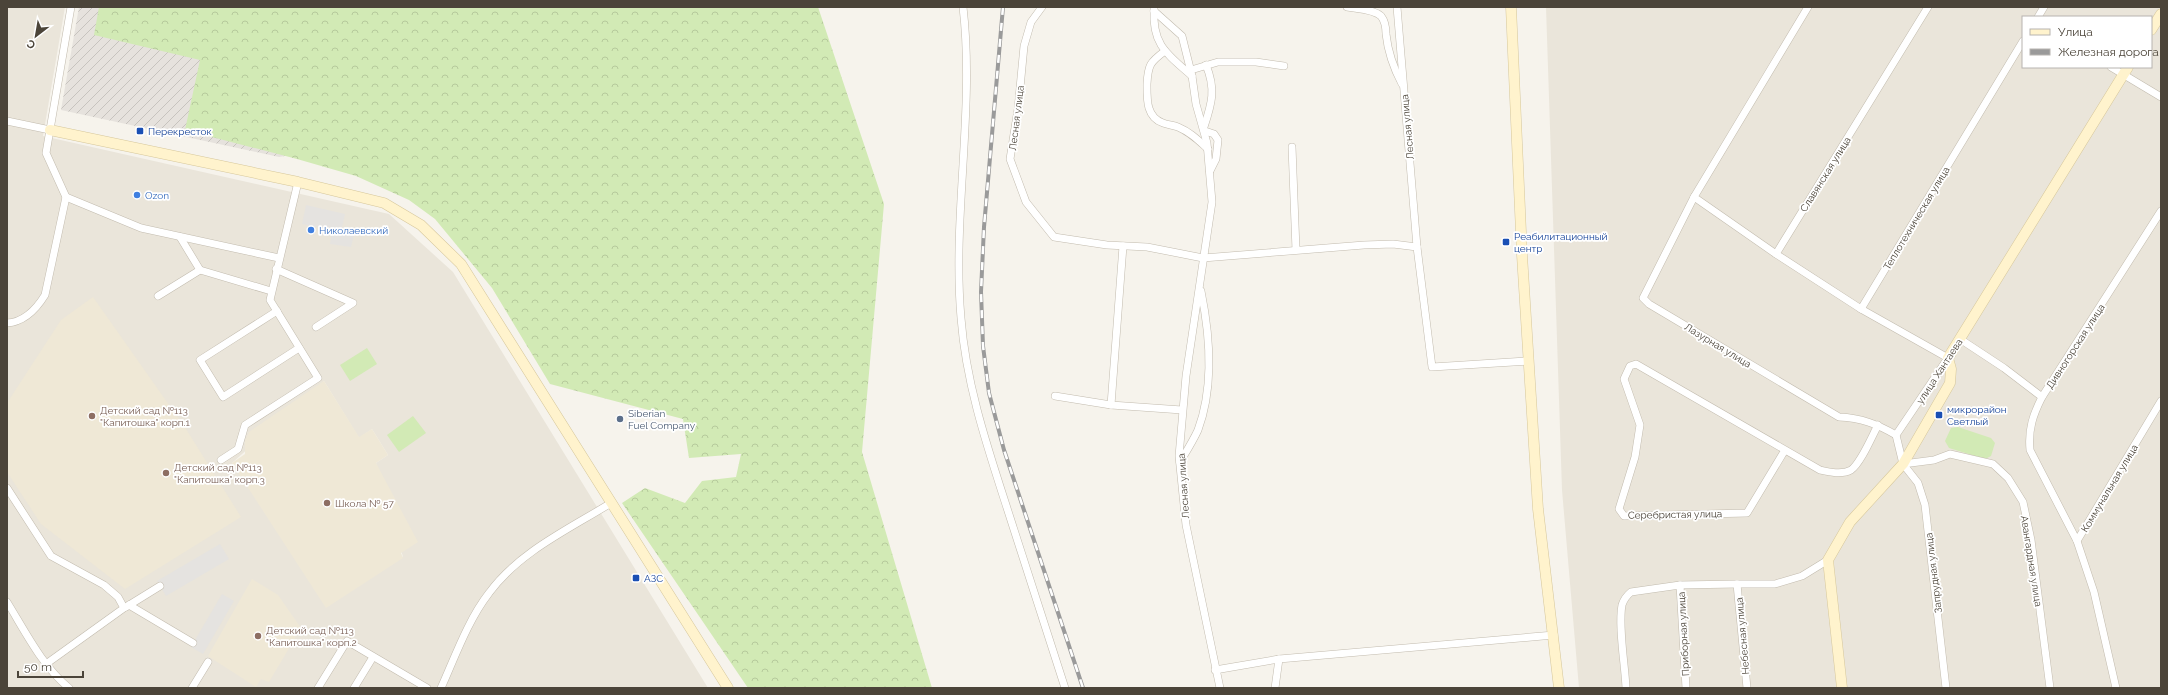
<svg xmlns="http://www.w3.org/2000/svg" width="2168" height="695" viewBox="0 0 2168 695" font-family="Raleway,sans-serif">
  <defs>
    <pattern id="industrial-furrows" width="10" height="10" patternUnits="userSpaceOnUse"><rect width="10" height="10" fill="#e6e2dd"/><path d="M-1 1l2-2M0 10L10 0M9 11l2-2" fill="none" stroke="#c7c3be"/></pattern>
    <pattern id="forest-crowns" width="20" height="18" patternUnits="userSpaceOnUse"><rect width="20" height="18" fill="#d2eab5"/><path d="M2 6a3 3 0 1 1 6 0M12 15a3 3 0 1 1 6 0" fill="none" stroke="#b6ca9c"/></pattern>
  </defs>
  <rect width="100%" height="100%" fill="#f6f3ec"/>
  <g fill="#eae5da" fill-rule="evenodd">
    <path d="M7,7h58l-22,129 346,78 64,58 255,416h-701zM324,381l35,57 13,-9 16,26 -12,8 27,94 -171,-94z"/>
    <path d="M1546,7h615v681h-582l-17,-198zM2023,17h128v50h-128z"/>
  </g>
  <path fill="url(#industrial-furrows)" d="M79,7h156l120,137 -76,13 -218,-47z"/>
  <g fill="#efe8d6">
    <path d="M93,297l93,132 55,88 -116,72 -84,-65 -34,-52v-69l54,-83z"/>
    <path d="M324,381l35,56 13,-8 16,26 -12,8 42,79 -17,11 2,5 -77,50 -94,-145 13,-9v-13l4,-9z"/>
    <path d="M252,579l26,16 23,33 -32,54 -8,-3 -5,8 -48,-31z"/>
  </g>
  <g fill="#d2eab5">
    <path d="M367,348l10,16 -27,17 -10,-16z"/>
    <path d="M413,416l13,17 -27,19 -12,-17z"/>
    <path d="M1958,427l33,11 4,5 -4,13 -6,3 -36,-11 -4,-7 6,-13z"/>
  </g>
  <path fill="url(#forest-crowns)" d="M99,7h719l66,197 -22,248 70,236h-184l-126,-185 23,-15 40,15 17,-22 34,-4 5,-23 -52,4 -6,-39 -133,-35 -58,-96 -57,-69 -26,-19 -53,-24 -59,-17 -112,-29 15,-70 -106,-25z"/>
  <g fill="#e5e3e0">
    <path d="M306,205l39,9 -3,14 13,3 -4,16 -21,-3 2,-14 -30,-6z"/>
    <path d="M220,544l9,15 -63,37 -9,-15z"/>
    <path d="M222,594l12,7 -31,53 -12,-7z"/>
  </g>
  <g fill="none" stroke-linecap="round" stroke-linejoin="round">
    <defs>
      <g id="street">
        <path d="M963,7c12,102 -11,209 -2,311 5,66 26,128 46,190 19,60 39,120 58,180"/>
        <path d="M1042,7l-11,15 -7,24 -6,63 -8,50 16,43 28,35 53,8 40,2 56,11 161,-13 29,-1 24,3"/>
        <path d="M1347,7c10,2 26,2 34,9 4,5 5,12 5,18 2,19 7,33 16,50"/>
        <path d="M1397,7l20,240 15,120 96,-6"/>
        <path d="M1154,9c-2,36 13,45 38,67"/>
        <path d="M1154,11l28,25 10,40 4,28 11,39 5,59 -26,174 -7,80 7,69 34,163"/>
        <path d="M2038,17l6,-10"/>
        <path d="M1165,51c-15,11 -17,14 -18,33 0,15 -1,33 16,39 5,2 10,2 15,4 12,5 20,13 30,22"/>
        <path d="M2111,67l50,30"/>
        <path d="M1191,70l27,-8h38l28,4"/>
        <path d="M7,121l43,9"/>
        <path d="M1204,127c8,-24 12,-38 2,-62"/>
        <path d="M1205,131l9,3 4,6 -2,19 -6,12"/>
        <path d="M1292,147l4,103"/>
        <path d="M66,197l75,31 138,30"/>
        <path d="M1694,197l-51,101 6,6 190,113c22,1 38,7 57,18"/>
        <path d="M180,237l20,33"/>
        <path d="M1776,254l-82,-57 114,-190"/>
        <path d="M276,269l77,34 -37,24"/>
        <path d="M158,296l42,-26 71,21"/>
        <path d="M1861,309l-85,-55 152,-247"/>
        <path d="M277,311l-77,49 23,37 76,-49"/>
        <path d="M7,323c17,-1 30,-15 38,-28l21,-98 -20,-44 25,-146"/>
        <path d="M1960,339l44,29 38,29 119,-186"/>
        <path d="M1055,396l56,9 71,5"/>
        <path d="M2042,397c-9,18 -14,32 -12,53l47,91 84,-140"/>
        <path d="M1111,405l12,-159"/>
        <path d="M1785,450l-38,63 -123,3 -5,-7 16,-52 5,-32 -16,-46 6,-13 6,-2 184,106c9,2 22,5 31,0 10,-7 21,-34 27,-45"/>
        <path d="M221,460l17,-11 7,-24 73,-47 -48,-78 28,-118"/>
        <path d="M1180,462c6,-10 13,-21 18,-32 16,-43 12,-95 3,-139"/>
        <path d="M1903,464l31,-4 16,-6 43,10 15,14 15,24 8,38 19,148"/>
        <path d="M7,488l44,68 53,29 14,12 6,11 -78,56"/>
        <path d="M2077,541l17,51 22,96"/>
        <path d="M1680,585l57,-1"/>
        <path d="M7,602c18,29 35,64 62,86"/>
        <path d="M129,605l64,38"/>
        <path d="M126,607l34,-21"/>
        <path d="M1215,670l64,-11 275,-24"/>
        <path d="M192,688l16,-26"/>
        <path d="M318,688l29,-47 80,47"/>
        <path d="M354,688l19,-31"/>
        <path d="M441,688c14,-31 27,-68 48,-95 30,-41 80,-64 122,-90"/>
        <path d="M1275,688l4,-29"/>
        <path d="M1626,688c-1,-23 -8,-62 -4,-83 2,-6 4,-9 9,-13l49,-7 6,103"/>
        <path d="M1747,688l-10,-104h38l27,-8 26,-16"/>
        <path d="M1946,688l-21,-183 -7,-22 -15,-19 -7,-29 52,-77 -87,-49 162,-268"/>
      </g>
      <g id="secondary">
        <path d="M1511,7l11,248 16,254 21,179"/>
        <path d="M2151,30l10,-16"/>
        <path d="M50,130l248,52 86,21 37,22 40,39 267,424"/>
        <path d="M1842,688l-14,-128 22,-38 53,-58 47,-81 1,-14 -3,-11 180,-291"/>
      </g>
    </defs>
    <use href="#street" stroke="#c2bbae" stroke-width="8"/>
    <use href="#secondary" stroke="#d6c79b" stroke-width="11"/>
    <use href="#street" stroke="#fff" stroke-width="7"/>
    <use href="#secondary" stroke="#fff3cd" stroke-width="10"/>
    <defs>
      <path id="rail" d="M1003,7l-19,220 -3,65 2,54 6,47 15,57 79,238"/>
    </defs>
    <use href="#rail" stroke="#9a9a9a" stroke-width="4"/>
    <use href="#rail" stroke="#fff" stroke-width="2.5" stroke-dasharray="8" stroke-linecap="butt"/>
  </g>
  <g fill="#1a4fb4" stroke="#fff" stroke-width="1.5">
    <rect x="136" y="127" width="8" height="8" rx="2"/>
    <rect x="1502" y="238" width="8" height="8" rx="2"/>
    <rect x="1935" y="411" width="8" height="8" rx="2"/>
    <rect x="632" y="574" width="8" height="8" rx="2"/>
  </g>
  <g fill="#3f7fe0" stroke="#fff" stroke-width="1.5">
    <circle cx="137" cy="195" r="4"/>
    <circle cx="311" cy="230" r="4"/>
  </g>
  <g fill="#8d6e63" stroke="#fff" stroke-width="1.5">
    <circle cx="92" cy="416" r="4"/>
    <circle cx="166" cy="473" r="4"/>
    <circle cx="327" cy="503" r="4"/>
    <circle cx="258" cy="636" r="4"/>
  </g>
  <circle fill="#5c6f8a" stroke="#fff" stroke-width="1.5" cx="620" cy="419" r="4"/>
  <g text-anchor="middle" stroke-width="3.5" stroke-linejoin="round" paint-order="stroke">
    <g font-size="10" fill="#4b4439" stroke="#fff">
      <text transform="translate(1016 118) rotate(-83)" y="4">Лесная улица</text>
      <text transform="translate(1407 127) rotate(-95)" y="4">Лесная улица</text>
      <text transform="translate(1825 174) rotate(-58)" y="4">Славянская улица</text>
      <text transform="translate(1916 218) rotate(-59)" y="4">Теплотехническая улица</text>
      <text transform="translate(1718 345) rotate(31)" y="4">Лазурная улица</text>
      <text transform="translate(2075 346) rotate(-57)" y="4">Дивногорская улица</text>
      <text transform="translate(1939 371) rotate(-57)" y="4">улица Хантаева</text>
      <text transform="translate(1183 486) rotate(-94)" y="4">Лесная улица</text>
      <text transform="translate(2109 488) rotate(-59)" y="4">Коммунальная улица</text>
      <text transform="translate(1675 514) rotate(-1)" y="4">Серебристая улица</text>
      <text transform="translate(2032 561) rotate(81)" y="4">Авангардная улица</text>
      <text transform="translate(1933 573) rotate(-97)" y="4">Запрудная улица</text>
      <text transform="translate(1683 634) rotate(-93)" y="4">Приборная улица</text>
      <text transform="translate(1742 636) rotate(-95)" y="4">Небесная улица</text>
    </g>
    <g font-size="10" fill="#164399" stroke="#fff" text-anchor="start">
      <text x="148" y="135">Перекресток</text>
      <text x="1514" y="240">Реабилитационный<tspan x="1514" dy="12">центр</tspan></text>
      <text x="1947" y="413">микрорайон<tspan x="1947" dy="12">Светлый</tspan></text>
      <text x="644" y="582">АЗС</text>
    </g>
    <g font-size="10" fill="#366cbe" stroke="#fff" text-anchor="start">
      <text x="145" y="199">Ozon</text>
      <text x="319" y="234">Николаевский</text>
    </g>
    <g font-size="10" fill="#785e54" stroke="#fff" text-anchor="start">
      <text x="100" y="414">Детский сад №113<tspan x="100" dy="12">"Капитошка" корп.1</tspan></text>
      <text x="174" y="471">Детский сад №113<tspan x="174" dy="12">"Капитошка" корп.3</tspan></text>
      <text x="335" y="507">Школа № 57</text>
      <text x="266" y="634">Детский сад №113<tspan x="266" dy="12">"Капитошка" корп.2</tspan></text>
    </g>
    <g font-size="10" fill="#4e5e75" stroke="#fff" text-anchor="start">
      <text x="628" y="417">Siberian<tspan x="628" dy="12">Fuel Company</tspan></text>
    </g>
  </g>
  <rect width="2168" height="695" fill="none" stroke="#4b4439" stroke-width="16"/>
  <rect x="2022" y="16" width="130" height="52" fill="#ffffff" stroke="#b7b4b0"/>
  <rect x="2030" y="29" width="20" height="6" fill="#fff3cd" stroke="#b7b4b0"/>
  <text x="2058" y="36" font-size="12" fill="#4b4439">Улица</text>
  <rect x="2030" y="49" width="20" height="6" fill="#9a9a9a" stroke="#b7b4b0"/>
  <text x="2058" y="56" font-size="12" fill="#4b4439">Железная дорога</text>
  <g transform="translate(36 36) rotate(211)" stroke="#ffffff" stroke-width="3" paint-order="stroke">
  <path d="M0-3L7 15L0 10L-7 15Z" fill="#4b4439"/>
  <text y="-6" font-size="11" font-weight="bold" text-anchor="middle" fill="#4b4439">С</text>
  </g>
  <path d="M18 671v6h65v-6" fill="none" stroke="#4b4439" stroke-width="2"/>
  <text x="24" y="671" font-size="12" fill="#4b4439" stroke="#ffffff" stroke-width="3" paint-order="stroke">50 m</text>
</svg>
